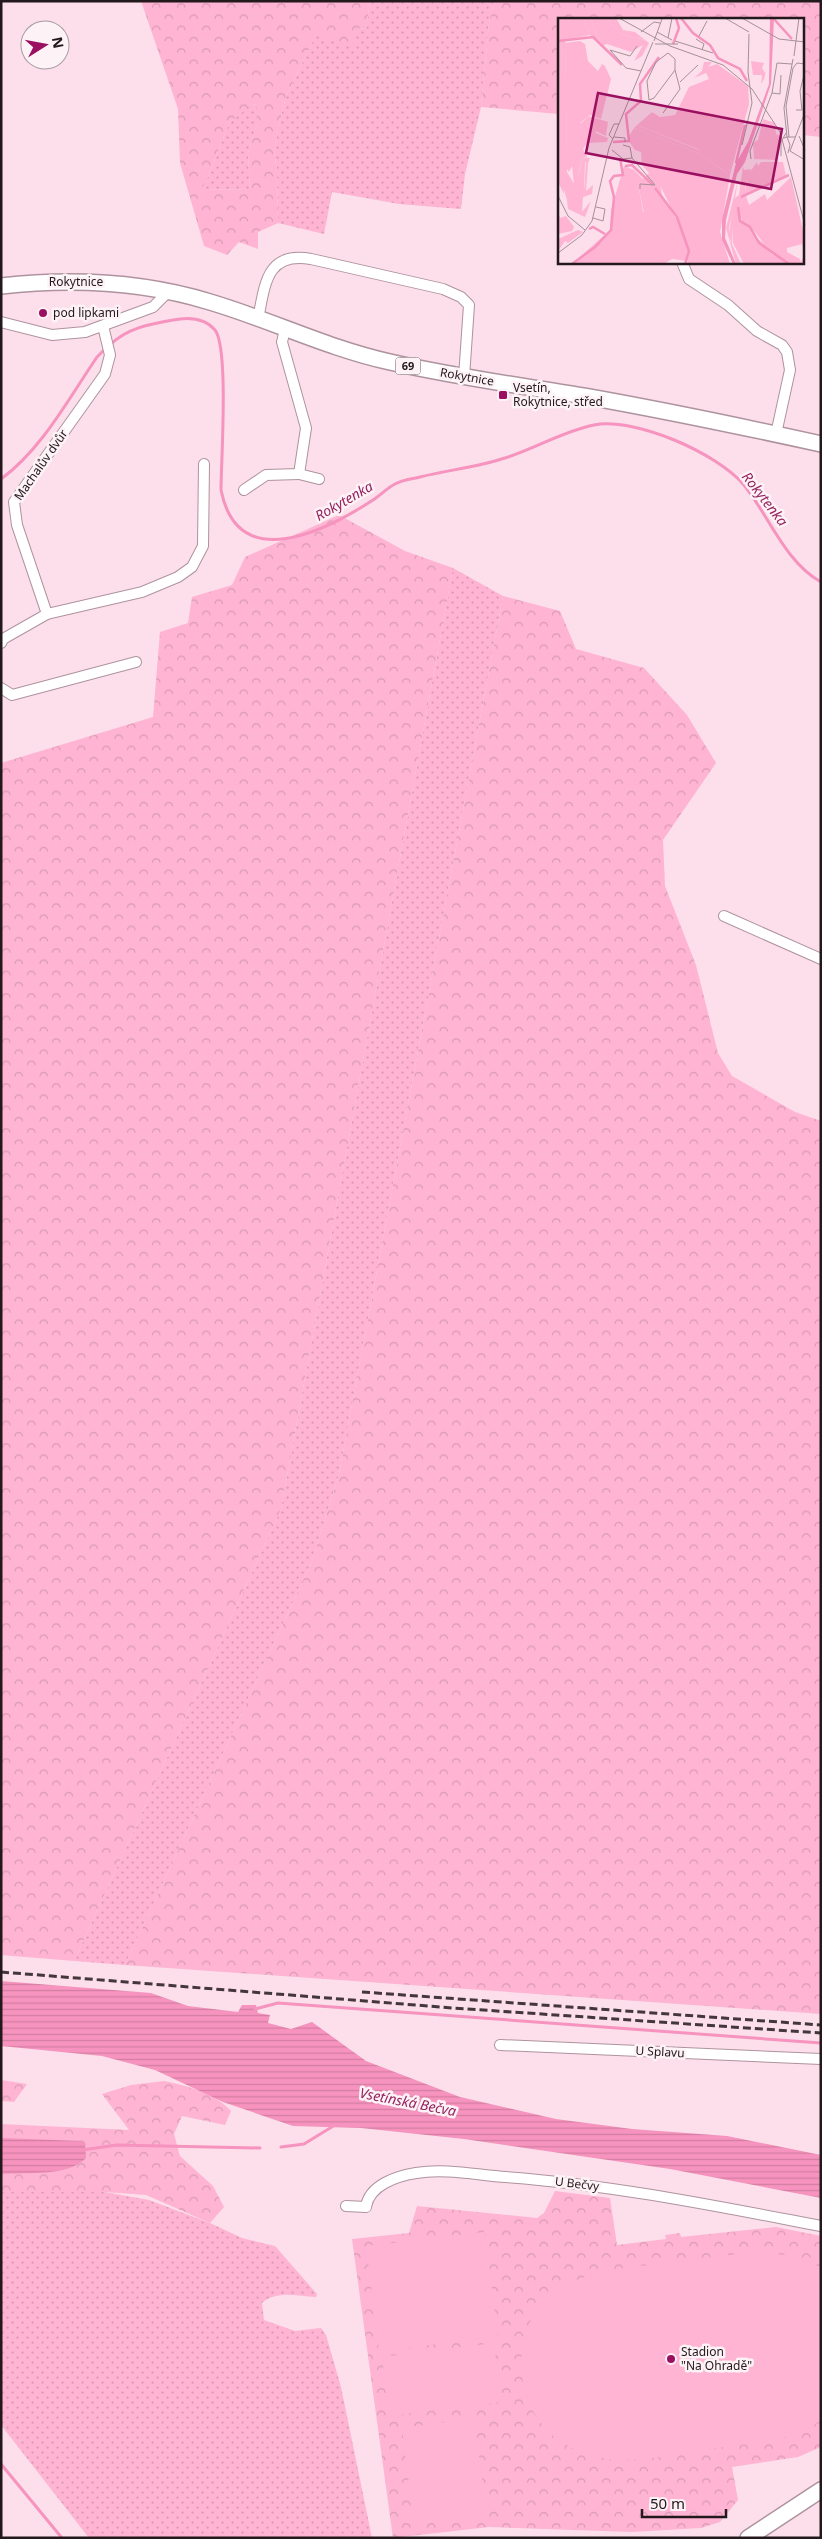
<svg xmlns="http://www.w3.org/2000/svg" width="822" height="2539" viewBox="0 0 822 2539" font-family="'Noto Sans',sans-serif">
  <defs>
    <pattern id="grass-dots" width="8" height="8" patternUnits="userSpaceOnUse" patternTransform="scale(1.25)"><rect width="8" height="8" fill="#feb4d2"/><path d="M2 2h.1M6 6h.1" fill="none" stroke="#d99ab4" stroke-width="1.8" stroke-linecap="round"/></pattern>
    <pattern id="forest-crowns" width="20" height="18" patternUnits="userSpaceOnUse" patternTransform="scale(1.25)"><rect width="20" height="18" fill="#feb4d2"/><path d="M2 6a3 3 0 1 1 6 0M12 15a3 3 0 1 1 6 0" fill="none" stroke="#d99ab4"/></pattern>
    <pattern id="water-rules" width="6" height="5" patternUnits="userSpaceOnUse" patternTransform="scale(1.25)"><rect width="6" height="5" fill="#f693be"/><path d="M0 2.5h6" fill="none" stroke="#d37ea3"/></pattern>
  </defs>
  <rect width="100%" height="100%" fill="#fcdfea"/>
  <g fill="url(#grass-dots)">
    <path d="M370,1h124l-5,22 -8,84 -16,67 -4,35 -62,-5 -67,-12 -8,42 -46,-11 -1,-53 -3,-18 4,-23 8,-33 30,-61 40,-7 10,1z"/>
    <path d="M251,104l6,1v19l-9,29 2,37 -50,-1 8,-12 21,-54z"/>
    <path d="M453,568l50,28 -164,878 -27,87 -187,404 -51,-4 207,-452z"/>
    <path d="M1,2192h104l44,8 61,23 32,15 33,8 42,48 -1,3c-18,-1 -40,-7 -54,6l2,17 31,11 26,-3 5,7 15,52 31,151h-283l-88,-113z"/>
  </g>
  <g fill="url(#forest-crowns)" fill-rule="evenodd">
    <path d="M141,1h229l-4,28 -10,-1 -3,19 -37,-12 -30,61 -8,33 -4,23 3,18 1,53 -20,9v17l-19,-7 -12,13 -23,-9 -24,-83 -2,-54zM252,104l5,1v19l-9,29 2,37 -49,-1 7,-12 21,-54z"/>
    <path d="M494,1h327v136l-18,-2v-116h-243l-1,95 -78,-7 8,-84z"/>
    <path d="M339,515l66,36 48,17 -172,941 -207,452 -73,-6v-1192l152,-46 7,-85 28,-9 4,-26 40,-12 13,-28z"/>
    <path d="M503,596l57,15 16,38 68,19 43,47 29,48 -53,77 2,46 31,79 22,88 14,23 63,36 26,9v893l-696,-49 187,-404 27,-87z"/>
    <path d="M1,2080l26,4 -13,18 -13,-1z"/>
    <path d="M164,2081c24,5 51,12 67,30l-6,14 -43,-9 -8,18 6,22 33,30 11,21 -14,16 -64,-28 -41,-3h-104v-68l128,6 -27,-36 29,-9z"/>
    <path d="M555,2191l55,7 7,47 49,-6 -1,-4 15,-2 1,4 95,-10 45,9v211l-23,10 -66,10 6,33 -18,22 -19,6 -69,4 -143,-5 -96,11 -41,-299 57,-6 8,-27 120,12 7,-5z"/>
  </g>
  <g fill="#feb4d2">
    <path d="M485,2232l13,105 -119,14 -13,-105z"/>
    <path d="M752,2252l34,3 35,12v153c-27,22 -64,22 -97,27 -38,5 -90,19 -127,10 -15,-4 -37,-13 -47,-24 -44,-42 -38,-124 20,-150 28,-13 58,-16 88,-19 32,-4 63,-8 94,-12z"/>
    <path d="M494,2343l7,59 -112,14 -7,-59z"/>
    <path d="M474,2418l13,98 -73,9 -12,-97z"/>
  </g>
  <g fill="url(#water-rules)">
    <path d="M1,1981l150,12 37,13 50,6 4,-7h14l2,8 12,2 -2,8 23,6 21,-7 54,39 94,36 96,22 76,10 95,7 94,19v43l-151,-29 -206,-30 -103,-11 -68,-2 -70,-24 -68,-32 -53,-14 -101,-10z"/>
    <path d="M1,2138l80,3 4,2 1,15c-17,19 -61,14 -85,16z"/>
  </g>
  <g fill="none" stroke-linecap="round" stroke-linejoin="round">
    <g stroke="#f693be" stroke-width="3">
      <path d="M110,345c17,-17 40,-21 63,-25 15,-3 31,-3 42,10 14,18 6,132 6,160 17,86 106,40 152,10 8,-5 14,-12 22,-16 7,-4 17,-5 25,-7 28,-7 58,-10 85,-19 30,-9 58,-27 89,-33 41,-8 123,28 150,60 25,31 41,77 77,97"/>
      <path d="M1,479c41,-30 68,-81 96,-122l8,-8"/>
      <path d="M255,2009l23,-6 543,40"/>
      <path d="M281,2147l23,-3 31,-19"/>
      <path d="M82,2150l35,-5 143,3"/>
      <path d="M1,2464l61,74"/>
    </g>
    <defs>
      <g id="minor">
        <path d="M682,262l7,17 39,26 29,26 25,14 5,7 3,18 -14,64"/>
        <path d="M258,319c7,-34 8,-68 53,-60l132,30 18,8 8,8 -5,72"/>
        <path d="M1,322l51,13 33,-3 68,-25 16,-16"/>
        <path d="M299,474l20,5"/>
        <path d="M244,490l22,-15 33,-1 7,-46 -24,-86 3,-13"/>
        <path d="M47,614l95,-22 36,-15 14,-10 11,-21 1,-82"/>
        <path d="M1,643l2,-4 44,-25 -30,-89 -3,-23 91,-128 5,-19 -7,-29"/>
        <path d="M1,688l11,7 124,-33"/>
        <path d="M724,916l97,43"/>
        <path d="M500,2045l321,14"/>
        <path d="M346,2206l20,1c3,-22 31,-31 50,-34 29,-5 61,2 90,4 107,8 210,29 315,49"/>
      </g>
      <g id="primary">
        <path d="M1,286c72,-8 140,-5 209,16 61,18 117,46 180,60 66,15 133,24 199,35 78,14 155,30 232,47"/>
        <path d="M748,2538l73,-48"/>
      </g>
    </defs>
    <use href="#minor" stroke="#ae939e" stroke-width="12"/>
    <use href="#primary" stroke="#ae939e" stroke-width="18"/>
    <use href="#minor" stroke="#fff" stroke-width="10"/>
    <use href="#primary" stroke="#fff" stroke-width="15"/>
    <g stroke="#44373c" stroke-width="3" stroke-dasharray="8 4" stroke-linecap="butt">
      <path d="M1,1972l452,36 368,25"/>
      <path d="M362,1992l459,33"/>
    </g>
  </g>
  <g fill="#9b0f60" stroke="#fdf2f6" stroke-width="2">
    <circle cx="43" cy="313" r="5"/>
    <rect x="498" y="390" width="10" height="10" rx="2.5"/>
    <circle cx="671" cy="2359" r="5"/>
  </g>
  <g text-anchor="middle" stroke-width="5" stroke-linejoin="round" paint-order="stroke">
    <rect fill="#fdf2f6" stroke="#645a5e" stroke-width="1" x="395.5" y="357.5" width="25" height="17" rx="4"/>
    <g font-size="11" font-weight="bold" fill="#23191d">
      <text x="408" y="370">69</text>
    </g>
    <g font-size="12" fill="#23191d" stroke="#fdf2f6">
      <text x="76" y="286">Rokytnice</text>
      <text transform="translate(467 377) rotate(10)" y="4">Rokytnice</text>
      <text transform="translate(41 465) rotate(-55)" y="4">Machalův dvůr</text>
      <text transform="translate(660 2052) rotate(3)" y="4">U Splavu</text>
      <text transform="translate(577 2184) rotate(7)" y="4">U Bečvy</text>
    </g>
    <g font-size="12" fill="#23191d" stroke="#fdf2f6" text-anchor="start">
      <text x="53" y="317">pod lipkami</text>
      <text x="513" y="392">Vsetín,<tspan x="513" dy="14">Rokytnice, střed</tspan></text>
      <text x="681" y="2356">Stadion<tspan x="681" dy="14">"Na Ohradě"</tspan></text>
    </g>
    <g font-size="14" font-style="italic" fill="#95225f" stroke="#fdf2f6">
      <text transform="translate(765 499) rotate(52)" y="5">Rokytenka</text>
      <text transform="translate(344 501) rotate(-30)" y="5">Rokytenka</text>
      <text transform="translate(408 2102) rotate(11)" y="5">Vsetínská Bečva</text>
    </g>
  </g>
  <g transform="translate(558 18)">
    <rect width="246" height="246" fill="#fcdfea"/>
    <path d="M3,0h4l2,141 9,-1v15l5,-15 -3,19 5,-19h7l-3,8 -2,-5 -1,30 -6,-1 -4,-6 -2,-18 -3,6 -2,-3v31l-4,-14zM25,0h7l12,28 -12,-11zM49,0h9l7,12 12,2 10,8 -24,-6zM193,43l13,2 -2,5 3,5 1,-2 -2,8 -3,5 1,-9h-9zM31,98l19,6 -2,14 -26,-12zM79,107l67,27 27,19 -1,4 -30,-21 -66,-26zM199,144l1,4 3,-4h22l3,14 -41,18 2,-18zM233,159l12,54 1,21 -2,-8 -15,4v4l13,7v3l4,-5v7h-13l-9,-5 5,5h-43l-11,-21 -1,-16v17l9,20 -9,-18 -3,-11 5,-36 4,1 -2,18 14,10 7,14 17,14 -28,-35h-4l-2,-17 6,-8 3,9 16,-11 2,6zM0,193l2,7 6,-2 8,11 -2,4 -14,3zM20,212l5,2 -15,11 -3,-2 -7,10v-12z" fill="#feb4d2"/>
    <path d="M0,0h3l3,176 -6,-12zM7,0h18l7,17 -26,5zM32,0h17l14,16 24,6 4,3 -7,13 -8,5 9,-16 -12,7 -24,-8 -5,2zM22,23l5,3 3,17 10,10 4,-7 3,2 6,13 -10,40 -11,-4 -10,8 14,4 2,6 12,5 -1,4 -20,1 -4,6 4,8 -1,8 2,-1 -2,27 7,-6 -1,9 -9,3 -1,15 9,-11 -6,16 -17,-8 -1,-9v-28l9,15 1,-4 1,7h6l1,-8 1,-25 -3,1 -6,20 4,-20 -5,16 -3,-1 2,-13h-8l-2,-117zM146,44h8l-4,5 9,-3 31,22 1,18 -18,67 -33,-22 -61,-24 15,-13 8,5 15,-2 14,-28 20,-8 -3,-6 -12,5 8,-7zM205,101l12,4 1,11 4,2 -4,24 -22,-1 -1,-16 5,-3zM76,110l66,26 30,21 -10,57 10,32h-44l2,-3 -16,-2 -8,5h-92l38,-34 1,-20 13,-44 10,4 9,9 6,-6 -7,-8 -1,-13 -6,-2 -5,-7 -1,-7zM96,167h6l16,33 -8,4 -25,-10 -4,-23zM185,148l1,4 7,-1 -6,15 1,12 -6,8 4,5 -3,11 7,2 10,17 13,10 3,6 -15,-10 -10,-18 -13,-8v-21l-7,30 1,13 11,23h-5l-10,-36 12,-48 -3,18 4,-3z" fill="#feb4d2" fill-rule="evenodd"/>
    <path d="M95,159l7,4 2,14 14,24 -7,3 1,2 -11,2 -14,-8 -6,-29 4,-5 11,1z" fill="#feb4d2"/>
    <path d="M211,105l5,5v14l-8,6 -6,-4 1,-14z" fill="#feb4d2"/>
    <path d="M212,0h4l-3,66 -26,78 -8,12 -11,46 -1,18 11,26h-3l-11,-24v-21l14,-56 12,-21 21,-58z" fill="#f693be"/>
    <path fill="none" stroke="#f693be" stroke-width="2.5" d="M123,0l12,15 17,12 8,13 22,11 7,12M215,0l19,21M0,23l35,-4 29,28M115,26l6,-16 -3,-10M55,124l16,-1 -3,-27 15,-13 -1,-17 19,-27M178,145l9,-38M67,148l7,-1 21,20M97,170l22,29 12,34 -4,13M183,179l48,-22M180,189l2,14 10,6 9,16 30,21M31,211l4,-2 12,7M14,246l23,-17 16,-17 3,-33 -4,-16 4,-5 9,-1 -3,-17"/>
    <path fill="none" stroke="#a59098" stroke-width="1" d="M61,0l51,28 53,19 29,24 28,43 25,93M167,0l24,14M184,0l37,21 26,3M83,14l13,-10 6,1M99,14l15,8M141,18l8,-15M110,20l4,-20M138,21l8,5 -2,6M96,23l8,-22M117,23l38,12M97,26h23M52,32l16,18 15,3M52,32l20,6 7,-10M110,35l7,6v11l-21,28 -5,2 -2,-19 9,-19zM236,38l5,-38M235,41l-9,49 3,29h8M122,64l18,-17M214,75l8,1 1,-19M238,92h6l-2,-19 5,-20M247,94l-15,39 15,9M105,95l17,-24 -5,-19M241,118l6,14M56,119l11,1v4M231,119l-3,-31 7,-38 4,-5 8,1M226,120l3,-1 3,8 -2,8M55,121l-4,-4 5,-11h5M65,127l7,2 2,11M184,127l10,-42 -4,-31 1,-38M54,132l11,9 9,-1 23,27M223,138v-14l5,-9M193,141l-1,-8 22,-58 5,-30 15,1M82,171v-5l15,1M0,178l10,20 17,14M35,200l10,3 2,-12 -9,-2M0,235l24,-18 10,-14 17,-73 44,-106"/>
    <path fill="#9b0f60" fill-opacity="0.15" stroke="#9b0f60" stroke-width="2.5" d="M40,75l184,36 -11,60 -185,-36z"/>
    <rect width="246" height="246" fill="none" stroke="#23191d" stroke-width="2.5"/>
  </g>
  <rect width="822" height="2539" fill="none" stroke="#23191d" stroke-width="5"/>
  <g transform="translate(45 45) rotate(79)"><circle r="24" fill="#fdf2f6" stroke="#a69b9f"/>
  <path d="M0-4L9 19L0 12L-9 19Z" fill="#9b0f60"/>
  <text y="-8" font-size="14" font-weight="bold" text-anchor="middle" fill="#23191d">N</text>
  </g>
  <path d="M642 2509v8h84v-8" fill="none" stroke="#23191d" stroke-width="2.5"/>
  <text x="650" y="2509" font-size="15" fill="#23191d" stroke="#fdf2f6" stroke-width="4" paint-order="stroke">50 m</text>
</svg>
